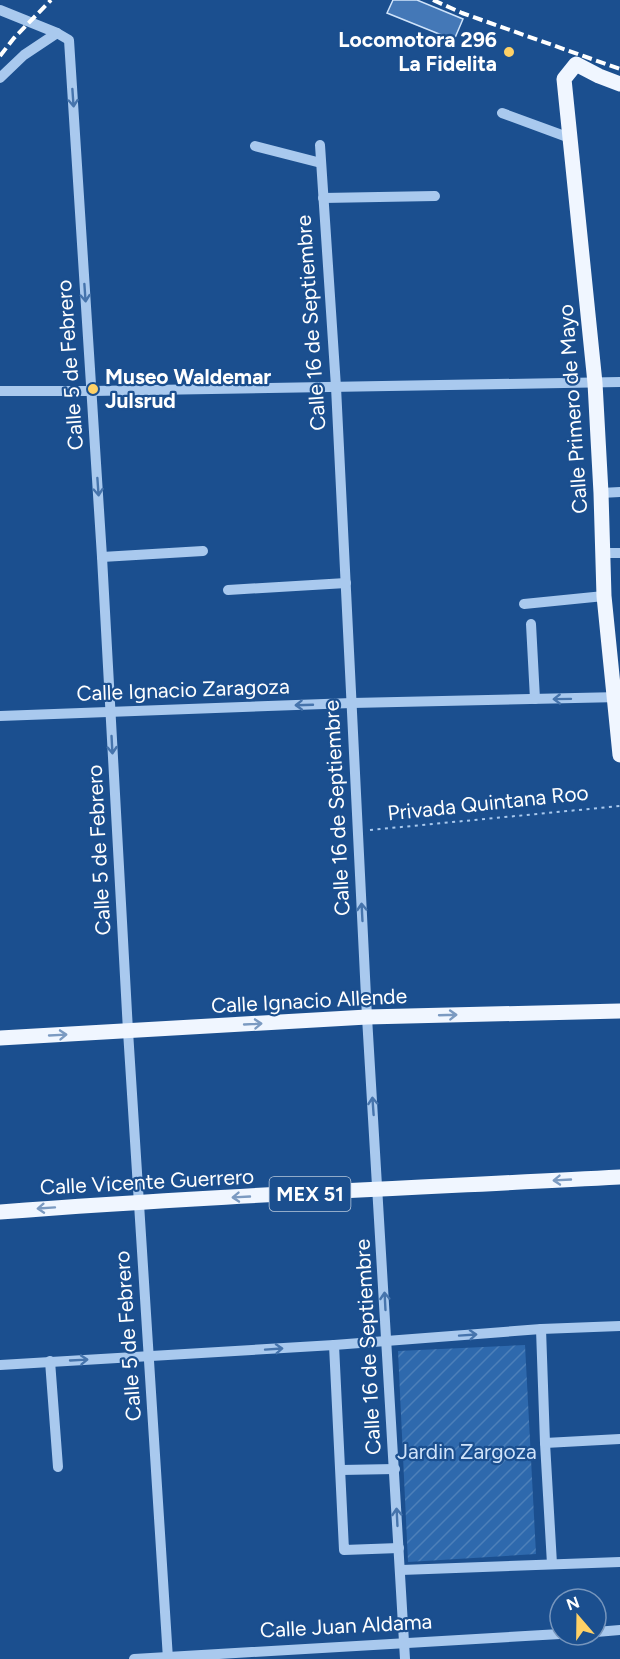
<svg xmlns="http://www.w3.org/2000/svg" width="620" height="1659" viewBox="0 0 620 1659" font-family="Figtree,sans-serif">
  <defs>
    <pattern id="garden-furrows" width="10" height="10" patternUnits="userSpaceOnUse" patternTransform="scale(1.5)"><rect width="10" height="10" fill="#2e69ad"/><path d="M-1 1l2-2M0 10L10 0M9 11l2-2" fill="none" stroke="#4d80b9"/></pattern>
  </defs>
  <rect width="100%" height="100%" fill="#1b4f8f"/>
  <path fill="url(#garden-furrows)" d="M525,1345l11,209 -128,8 -10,-211z"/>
  <path fill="#4478b7" stroke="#cfe3fa" stroke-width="1.5" d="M393,0h24l46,19 -9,21 -67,-27z"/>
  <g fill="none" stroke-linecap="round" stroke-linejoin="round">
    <path stroke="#a9c9ee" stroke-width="2" stroke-dasharray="3 4.5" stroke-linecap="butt" d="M370,830l250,-24"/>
    <g stroke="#a9c9ee" stroke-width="10">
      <path d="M0,10l57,23 12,7 33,517 26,474 40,628"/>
      <path d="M0,78l24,-23 33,-22"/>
      <path d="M502,113l68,25"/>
      <path d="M320,145l16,242 31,630 38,642"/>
      <path d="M255,146l66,17"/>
      <path d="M323,198l112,-2"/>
      <path d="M0,391h92l528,-9"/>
      <path d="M601,493l19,-1"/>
      <path d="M603,553h17"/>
      <path d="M102,557l101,-6"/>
      <path d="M228,590l118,-7"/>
      <path d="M524,604l80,-8"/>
      <path d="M531,624l4,75"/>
      <path d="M0,716l352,-13 268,-6"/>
      <path d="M541,1329l4,114 7,121"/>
      <path d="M334,1345l10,205 55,-2"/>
      <path d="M50,1361l8,106"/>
      <path d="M0,1365l334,-20 207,-16 79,-3"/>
      <path d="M545,1443l75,-4"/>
      <path d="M341,1470l54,-1"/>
      <path d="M401,1570l219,-8"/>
      <path d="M596,1632l24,-2"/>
      <path d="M134,1659l426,-25"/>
    </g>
    <g stroke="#f0f6ff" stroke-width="15">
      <path d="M620,84l-21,-8 -23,-12 -12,15 31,304 6,110 3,103 16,159"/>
      <path d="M0,1038l367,-21 253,-6"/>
      <path d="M0,1212c206,-16 413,-24 620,-35"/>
    </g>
    <g stroke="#fff" stroke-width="4" stroke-dasharray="10 4.5" stroke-linecap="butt">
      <path d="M433,0l29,13 158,56"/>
      <path d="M0,56l14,-18 37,-38"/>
    </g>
  </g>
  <defs><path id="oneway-shaft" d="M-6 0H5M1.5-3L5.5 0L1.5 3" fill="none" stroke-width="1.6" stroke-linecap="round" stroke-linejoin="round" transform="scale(1.5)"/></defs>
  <g stroke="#4674ac">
    <use href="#oneway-shaft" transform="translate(73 98) rotate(86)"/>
    <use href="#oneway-shaft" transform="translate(85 293) rotate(86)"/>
    <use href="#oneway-shaft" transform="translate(98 487) rotate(86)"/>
    <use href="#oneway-shaft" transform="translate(562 699) rotate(179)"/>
    <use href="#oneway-shaft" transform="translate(304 705) rotate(178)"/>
    <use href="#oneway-shaft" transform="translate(112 745) rotate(87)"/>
    <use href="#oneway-shaft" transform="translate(362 912) rotate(-93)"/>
    <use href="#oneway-shaft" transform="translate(373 1106) rotate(-94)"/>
    <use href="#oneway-shaft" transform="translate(385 1301) rotate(-93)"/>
    <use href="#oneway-shaft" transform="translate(468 1335) rotate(-4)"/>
    <use href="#oneway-shaft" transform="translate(274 1349) rotate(-4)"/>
    <use href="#oneway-shaft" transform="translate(79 1360) rotate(-3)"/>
    <use href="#oneway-shaft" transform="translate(397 1517) rotate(-93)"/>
  </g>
  <g stroke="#7b9ac1">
    <use href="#oneway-shaft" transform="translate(448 1015) rotate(-2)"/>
    <use href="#oneway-shaft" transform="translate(253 1024) rotate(-3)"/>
    <use href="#oneway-shaft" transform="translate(58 1035) rotate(-3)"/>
    <use href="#oneway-shaft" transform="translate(562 1180) rotate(177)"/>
    <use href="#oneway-shaft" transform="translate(241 1197) rotate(177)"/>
    <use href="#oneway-shaft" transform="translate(46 1208) rotate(176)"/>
  </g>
  <g fill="#ffd166" stroke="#1b4f8f" stroke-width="2">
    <circle cx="509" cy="52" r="6"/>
    <circle cx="93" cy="389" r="6"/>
  </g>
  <g text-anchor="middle" stroke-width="4.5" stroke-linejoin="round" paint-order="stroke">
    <rect fill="#1b4f8f" stroke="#bbcadd" stroke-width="1.5" x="269.5" y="1177" width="81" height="34" rx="4.5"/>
    <g font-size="20" font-weight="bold" fill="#fff">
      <text x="310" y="1201">MEX 51</text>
    </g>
    <g font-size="21" font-weight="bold" fill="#fff" stroke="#1b4f8f" text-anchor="end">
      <text x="497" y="47">Locomotora 296<tspan x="497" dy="24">La Fidelita</tspan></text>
      <text x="105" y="384" text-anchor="start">Museo Waldemar<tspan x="105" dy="24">Julsrud</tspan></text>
    </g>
    <g font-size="21" fill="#fff" stroke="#1b4f8f">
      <text transform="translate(311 323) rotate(-94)" y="7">Calle 16 de Septiembre</text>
      <text transform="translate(70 365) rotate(-94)" y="7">Calle 5 de Febrero</text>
      <text transform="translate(573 409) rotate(-94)" y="7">Calle Primero de Mayo</text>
      <text transform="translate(183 690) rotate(-2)" y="7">Calle Ignacio Zaragoza</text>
      <text transform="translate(488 803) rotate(-6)" y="7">Privada Quintana Roo</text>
      <text transform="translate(337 808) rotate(-93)" y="7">Calle 16 de Septiembre</text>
      <text transform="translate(99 850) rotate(-93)" y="7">Calle 5 de Febrero</text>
      <text transform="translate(309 1001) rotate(-3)" y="7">Calle Ignacio Allende</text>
      <text transform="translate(147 1182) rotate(-3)" y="7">Calle Vicente Guerrero</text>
      <text transform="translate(128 1336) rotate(-94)" y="7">Calle 5 de Febrero</text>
      <text transform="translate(368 1347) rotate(-93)" y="7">Calle 16 de Septiembre</text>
      <text transform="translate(346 1626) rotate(-3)" y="7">Calle Juan Aldama</text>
    </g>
    <g font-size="21" fill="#cfe3fa" stroke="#1b4f8f">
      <text x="467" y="1459">Jardin Zargoza</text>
    </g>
  </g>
  <g transform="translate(578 1617) rotate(340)"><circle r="28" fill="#1b4f8f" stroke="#7695bc" stroke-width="1.5"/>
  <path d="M0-4.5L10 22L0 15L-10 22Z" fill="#ffd166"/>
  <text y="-9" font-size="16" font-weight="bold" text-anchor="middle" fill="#ffffff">N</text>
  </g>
</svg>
